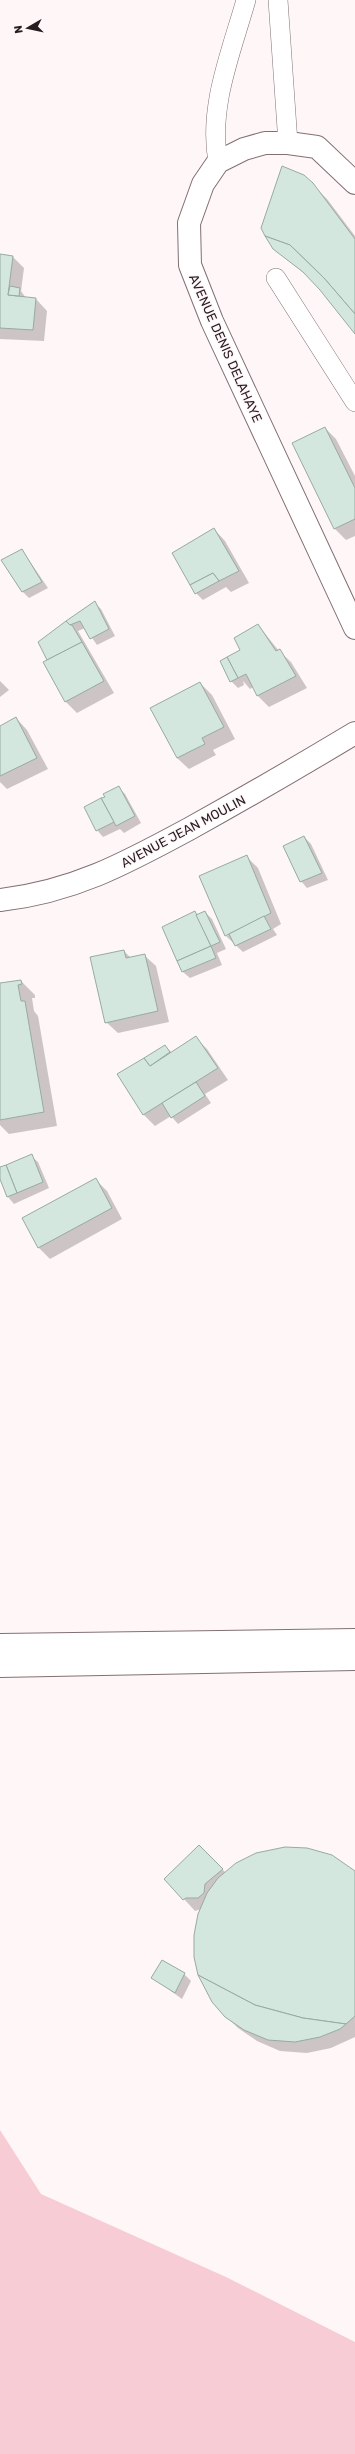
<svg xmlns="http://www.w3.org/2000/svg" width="355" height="2454" viewBox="0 0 355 2454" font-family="Rubik,sans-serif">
  <rect width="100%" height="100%" fill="#fff6f7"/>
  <path fill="#f7ccd4" d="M0,2130l41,64 185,83 129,65v112h-355z"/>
  <g fill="#0003">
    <path d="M312,184l15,15 28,37v98l-13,-19 -29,-34 -39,-33z"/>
    <path d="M0,255l13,2 11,11 -3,23 5,7 10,1 11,12 -3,30 -44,-2z"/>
    <path d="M325,428l11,11 19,37v60l-9,4 -11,-11 -42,-85z"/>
    <path d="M214,529l11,12 24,42 -18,9 -5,-5 -23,13 -7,-7z"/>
    <path d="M22,550l26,38 -19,10 -7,-7z"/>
    <path d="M94,602l7,7 14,27 -18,9 -12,-17 -7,3 36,62 -37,20 -12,-12 -16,-41 -10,-18z"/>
    <path d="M258,625l21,26 12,11 16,26 -38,19 -11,-11 -4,-9 -4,2 -7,-8 1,4 -6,3 -7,-7 11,-30z"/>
    <path d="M0,681l9,9 -9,7z"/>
    <path d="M200,683l12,12 23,44 -22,11 3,5 -27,14 -12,-11z"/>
    <path d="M16,718l11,12 21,39 -41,20 -7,-7v-55z"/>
    <path d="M119,788l6,6 16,29 -17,10 -4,-4 -17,8 -6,-7 9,-33z"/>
    <path d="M304,837l7,7 17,36 -21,8 -6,-7z"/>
    <path d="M246,856l12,12 23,56 -8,5 4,6 -34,17 -17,-16 15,-7 -1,-2 -14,8 -26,-58z"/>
    <path d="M205,912l7,7 14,30 -9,4 5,12 -32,13 -7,-6z"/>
    <path d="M124,951l7,7 13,-3 12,11 13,56 -51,11 -12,-11z"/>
    <path d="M21,981l14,14v3h-3l2,13 4,5 19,110 -48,8 -9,-9v-141z"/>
    <path d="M196,1038l11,11 21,31 -23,14 6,9 -33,21 -7,-8 -16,10 -11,-11 -26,-40 47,-29 7,7z"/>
    <path d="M31,1156l7,6 11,26 -35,16 -6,-7 -8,-21v-7z"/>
    <path d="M95,1179l12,12 15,28 -72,40 -12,-12z"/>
    <path d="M199,1846l27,27h129v164l-24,11 -24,5 -27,-2 -23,-10 -19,-13 -12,-12 -25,-107 -6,2 -11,-12z"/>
    <path d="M163,1962l21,12 7,7 -9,18 -29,-21z"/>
  </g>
  <g fill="#d3e7df" stroke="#97aba3">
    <path d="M282,166l22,9 9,8 42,56v75l-31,-36 -34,-33 -25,-9 -4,-8z"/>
    <path d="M265,236l25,9 34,33 31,36v20l-35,-44 -17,-18 -30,-23z"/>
    <path d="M0,254l13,2 -5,39 28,3 -3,32 -33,-2z"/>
    <path d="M10,286l10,2 -1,8 -11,-1z"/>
    <path d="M325,427l30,61v31l-21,10 -42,-86z"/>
    <path d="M214,528l25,43 -20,10 -6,-8 -23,12 -18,-32z"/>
    <path d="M22,549l20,33 -20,10 -21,-32z"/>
    <path d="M213,573l6,8 -24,13 -5,-9z"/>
    <path d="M95,601l14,28 -19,10 -10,-18 -10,4 -4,-4z"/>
    <path d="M66,621l4,4h2l10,17 -35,18 -9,-18z"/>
    <path d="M258,624l18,27 4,-2 16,27 -39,20 -11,-22 -8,4 -11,-21 13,-7 -6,-12z"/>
    <path d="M82,642l22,39 -39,21 -22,-40z"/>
    <path d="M227,657l11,21 -8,4 -10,-21z"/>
    <path d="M200,682l24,45 -22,11 3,6 -28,14 -27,-50z"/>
    <path d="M16,717l21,41 -37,18v-50z"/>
    <path d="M119,786l16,30 -19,10 -15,-28 4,-1 -2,-3z"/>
    <path d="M101,798l13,24 -18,9 -12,-24z"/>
    <path d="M304,836l18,37 -22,9 -17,-36z"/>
    <path d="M247,855l24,58 -46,23 -26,-60z"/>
    <path d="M195,911l16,35 -34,15 -15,-34z"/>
    <path d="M205,911l15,31 -9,4 -15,-31z"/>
    <path d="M264,916l7,13 -36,17 -6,-12z"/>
    <path d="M211,946l5,12 -34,14 -5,-11z"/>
    <path d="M124,950l2,8 19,-4 13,57 -53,12 -15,-66z"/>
    <path d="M21,980l1,4 -4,1 3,16h4l19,111 -44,8v-137z"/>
    <path d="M196,1036l22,32 -75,47 -26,-41 27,-16 6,8z"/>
    <path d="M165,1045l5,7 -20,14 -6,-8z"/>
    <path d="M196,1082l9,14 -34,22 -9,-15z"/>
    <path d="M32,1154l11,28 -26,11 -11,-28z"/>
    <path d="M6,1165l11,28 -10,4 -7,-18v-12z"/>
    <path d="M96,1178l16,30 -74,40 -16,-30z"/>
    <path d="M199,1845l24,24 -18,15 -1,9 -6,5h-12l-3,2 -19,-21z"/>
    <path d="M285,1847l22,1 25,7 23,16v145l-9,8 -43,-6 -48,-13 -57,-30 -4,-18v-22l4,-21 9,-21 11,-15 18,-15 20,-10z"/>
    <path d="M162,1960l23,13 -10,20 -24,-15z"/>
    <path d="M198,1975l57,30 48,13 43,6 -6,5 -20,8 -25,5 -27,-2 -24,-10 -19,-13 -13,-15z"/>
  </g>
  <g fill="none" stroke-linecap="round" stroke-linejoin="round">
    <defs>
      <g id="service">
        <path d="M278,0l10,143"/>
        <path d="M218,162c-10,-55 13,-109 28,-162"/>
        <path d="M276,278l79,124"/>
      </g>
      <path id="minor" d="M355,183l-38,-36 -29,-4h-23l-21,6 -26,13 -15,22 -14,39 1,42 22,56 143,307"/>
      <path id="tertiary" d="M0,900c73,-8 126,-37 189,-71 56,-31 111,-63 166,-96"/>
      <g id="primary">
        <path d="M0,1645l355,-5"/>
        <path d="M0,1666l355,-7"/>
      </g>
    </defs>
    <use href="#service" stroke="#827073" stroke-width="20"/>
    <use href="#minor" stroke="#827073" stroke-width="24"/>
    <use href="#tertiary" stroke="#827073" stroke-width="24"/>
    <use href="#primary" stroke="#827073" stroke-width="24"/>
    <use href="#service" stroke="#fff" stroke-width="19"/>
    <use href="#minor" stroke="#fff" stroke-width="22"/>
    <use href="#tertiary" stroke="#fff" stroke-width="22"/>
    <use href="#primary" stroke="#fff" stroke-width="22"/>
  </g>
  <g text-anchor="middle" stroke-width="3" stroke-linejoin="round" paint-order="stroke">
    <g font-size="13" fill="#251d1f" stroke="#fff6f7">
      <text transform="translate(226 348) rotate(66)" y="5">AVENUE DENIS DELAHAYE</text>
      <text transform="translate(183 831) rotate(-28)" y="5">AVENUE JEAN MOULIN</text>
    </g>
  </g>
  <g transform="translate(28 28) rotate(261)" stroke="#fff6f7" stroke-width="3" paint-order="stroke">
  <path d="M0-3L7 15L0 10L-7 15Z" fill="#251d1f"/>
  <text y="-6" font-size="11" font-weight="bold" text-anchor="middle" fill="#251d1f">N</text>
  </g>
</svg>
